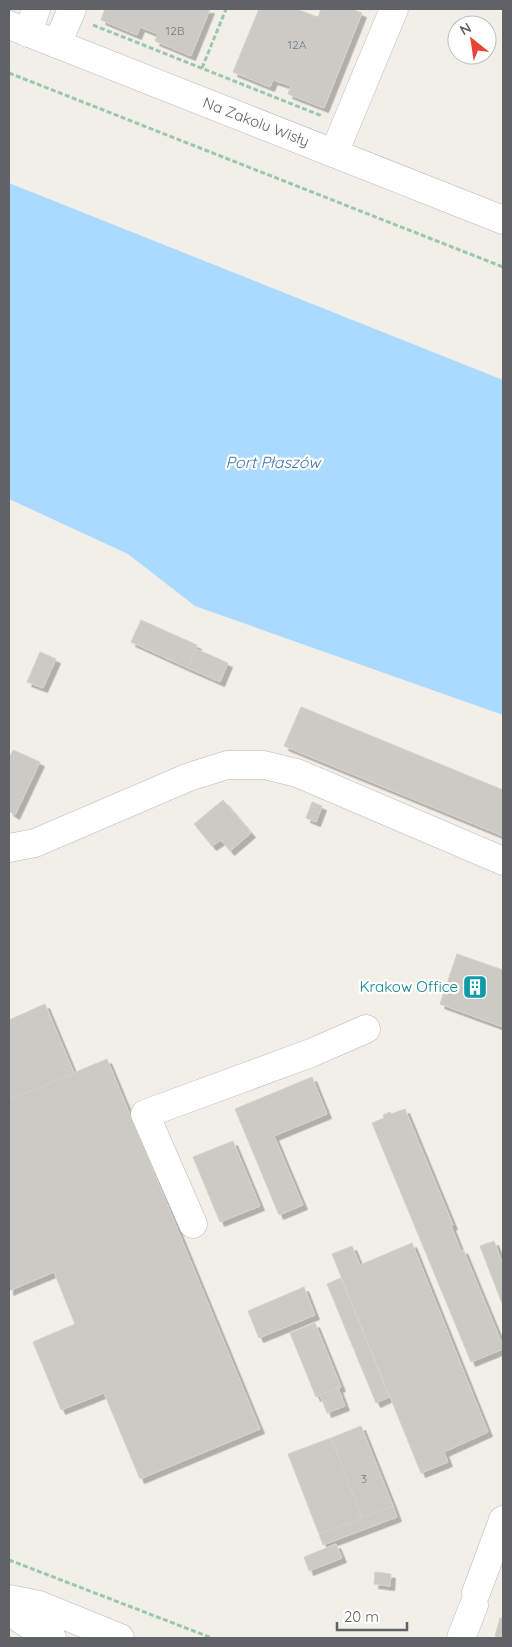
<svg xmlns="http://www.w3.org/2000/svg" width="512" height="1647" viewBox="0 0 512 1647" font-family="Quicksand,sans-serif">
  <defs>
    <filter id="shadow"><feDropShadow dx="4.5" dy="4.5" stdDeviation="0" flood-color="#0004"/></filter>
  </defs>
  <rect width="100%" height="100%" fill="#f1efe8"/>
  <path fill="#aadaff" d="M9,183l494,197v335l-308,-109 -67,-52 -119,-55z"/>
  <g fill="#cccac5" stroke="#d6d1c6" filter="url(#shadow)">
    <path d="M105,9h105l-19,47 -36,-15 3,-7 -18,-7 -3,8 -36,-15z"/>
    <path d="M259,9h37l22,8 3,-8h31l10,4 -38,95 -36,-14 3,-8 -18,-6 -3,7 -37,-15z"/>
    <path d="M141,620l56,25 -9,23 -57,-26z"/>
    <path d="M196,649l32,14 -8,19 -32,-14z"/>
    <path d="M40,652l16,7 -13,29 -16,-6z"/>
    <path d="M301,707l202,83v46l-219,-90z"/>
    <path d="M13,750l27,12 -25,53 -6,-4v-52z"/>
    <path d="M223,800l28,33 -21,18 -9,-11 -9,6 -18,-22z"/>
    <path d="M312,802l10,4 -6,16 -10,-4z"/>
    <path d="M457,954l46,16v57l-63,-23z"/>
    <path d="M45,1004l29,69 -65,27v-80z"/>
    <path d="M107,1059l153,370 -120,50 -36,-86 -43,17 -28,-68 42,-18 -21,-52 -45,19v-191z"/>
    <path d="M312,1077l15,37 -53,22 29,69 -24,10 -44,-106z"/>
    <path d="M405,1109l48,116 -2,1 10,25 2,-2 40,97v3l-32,13 -99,-239 12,-5 -1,-3 7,-3 1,2z"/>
    <path d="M233,1141l27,65 -40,16 -27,-65z"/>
    <path d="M494,1241l9,23v42l-23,-60z"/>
    <path d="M412,1243l76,189 -44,20 4,10 -27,11 -89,-219 20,-8 8,19z"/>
    <path d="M341,1278l48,119 -13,6 -49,-119z"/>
    <path d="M304,1287l11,28 -56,23 -11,-27z"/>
    <path d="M315,1323l26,64 -25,10 -26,-64z"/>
    <path d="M338,1388l7,18 -18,7 -7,-18z"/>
    <path d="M361,1426l32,80 -31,12 -31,-80z"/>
    <path d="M331,1438l31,80 -43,16 -31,-80z"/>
    <path d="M393,1506l4,11 -74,28 -4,-11z"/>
    <path d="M336,1544l6,14 -33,13 -5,-14z"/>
    <path d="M375,1572l16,2 -1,12 -16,-2z"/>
    <path d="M500,1618h3v20l-8,-2z"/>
  </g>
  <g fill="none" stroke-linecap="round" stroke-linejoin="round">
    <defs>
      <g id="minor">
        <path d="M9,25l494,195"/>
        <path d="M28,33l8,-24"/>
        <path d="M57,44l15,-35"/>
        <path d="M334,153l60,-144"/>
        <path d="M9,848l26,-5 154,-66 38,-12h37l33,8 206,88"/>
        <path d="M193,1224l-48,-110 166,-61 55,-24"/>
        <path d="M476,1593l27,-73"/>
        <path d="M9,1599l30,6 81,33"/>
        <path d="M9,1611l35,24 8,3"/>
        <path d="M461,1638l13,-33"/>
      </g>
    </defs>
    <use href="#minor" stroke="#b5b8bc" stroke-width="29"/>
    <g stroke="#9cc7a9" stroke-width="3" stroke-dasharray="5 2.5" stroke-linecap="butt">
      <path d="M93,25l229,91"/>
      <path d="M202,68l24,-59"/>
      <path d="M9,73l494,194"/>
      <path d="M9,1560l203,78"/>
    </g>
    <use href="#minor" stroke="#fff" stroke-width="28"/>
  </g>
  <defs>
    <symbol id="building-square" viewBox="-11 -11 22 22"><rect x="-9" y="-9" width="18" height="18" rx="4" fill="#0f9aa8" stroke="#fff"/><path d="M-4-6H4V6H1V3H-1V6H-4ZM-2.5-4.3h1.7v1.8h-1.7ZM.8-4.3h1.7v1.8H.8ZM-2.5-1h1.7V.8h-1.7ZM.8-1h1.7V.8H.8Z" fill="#fff"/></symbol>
  </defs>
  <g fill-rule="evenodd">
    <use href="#building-square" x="461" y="973" width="28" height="28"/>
  </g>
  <g text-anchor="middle" stroke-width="4.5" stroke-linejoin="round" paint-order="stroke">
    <g font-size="12" fill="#7a7d7f">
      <text x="175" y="35">12B</text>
      <text x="297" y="49">12A</text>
      <text x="364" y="1483">3</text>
    </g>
    <g font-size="15" fill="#5f6368" stroke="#fff">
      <text transform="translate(256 122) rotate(21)" y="5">Na Zakolu Wisły</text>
    </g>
    <g font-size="15" fill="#0d838f" stroke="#fff" text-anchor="end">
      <text x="458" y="992">Krakow Office</text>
    </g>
    <g font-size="16" font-style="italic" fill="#4174aa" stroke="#fff">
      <text x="273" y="468">Port Płaszów</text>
    </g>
  </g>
  <rect width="512" height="1647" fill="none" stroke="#5f6368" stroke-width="20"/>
  <g transform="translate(472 40) rotate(330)"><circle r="24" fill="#ffffff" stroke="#bfc1c3"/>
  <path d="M0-4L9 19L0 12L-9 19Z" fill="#ea4335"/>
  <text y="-8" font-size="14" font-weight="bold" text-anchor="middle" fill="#5f6368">N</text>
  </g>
  <path d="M337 1622v8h70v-8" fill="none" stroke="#5f6368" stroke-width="2.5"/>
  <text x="344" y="1622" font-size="15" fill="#5f6368" stroke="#ffffff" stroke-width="4" paint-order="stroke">20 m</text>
</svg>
